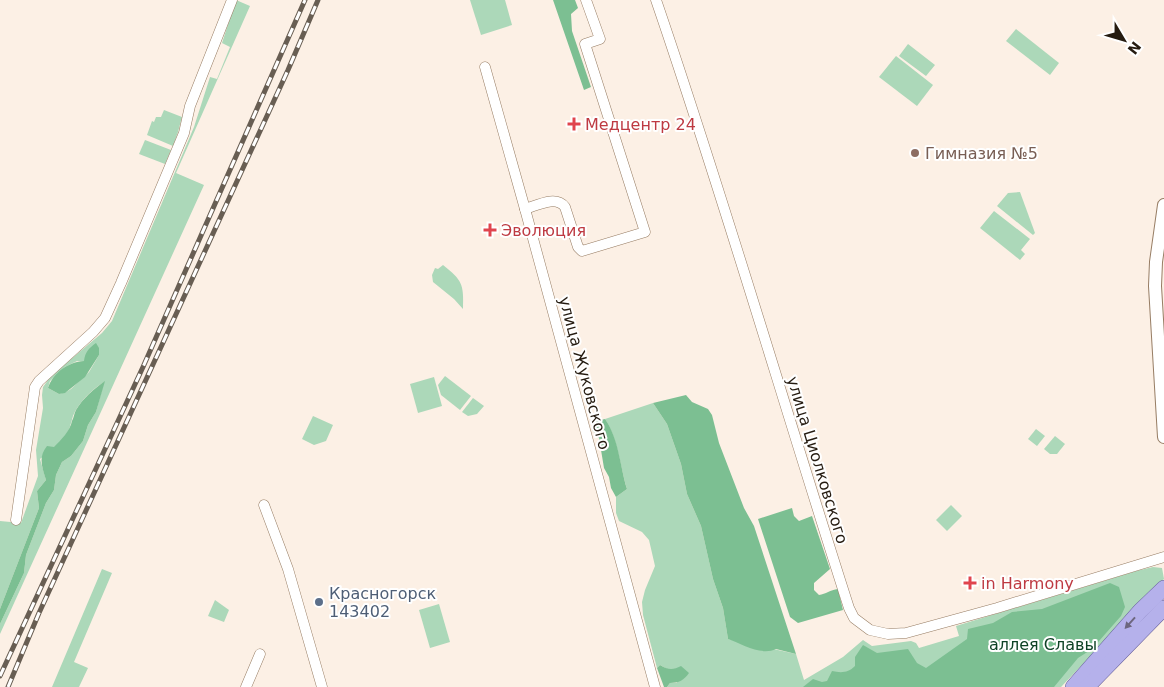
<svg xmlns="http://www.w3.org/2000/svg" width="1164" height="687" viewBox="0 0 1164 687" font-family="'DejaVu Sans',sans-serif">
  <rect width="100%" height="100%" fill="#fcf0e5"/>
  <g fill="#acd8b9" fill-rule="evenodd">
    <path d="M236,0l14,6 -74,167 28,12 -204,449v-10l24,-51 2,-18 20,-52 8,-13 2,-15 6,-13 9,-6 12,-15 5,-16 8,-13 8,-30c-12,7 -26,21 -31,34 -2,7 -4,16 -9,22 -6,8 -16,14 -24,21l6,21 -9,11 2,17 -39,101v-88l21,2 17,-47 -2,-26 7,-42 -1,-13 1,-8 8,-11 51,-43 10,-12 82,-194 16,-50 7,2 13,-32 -8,-4zM99,348v7l-10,17 -18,17 -5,3 -7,2 -11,-6 2,-7 15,-14 12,-6h7z"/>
    <path d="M470,0h35l7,25 -31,10z"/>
    <path d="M1016,29l43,34 -9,12 -44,-34z"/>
    <path d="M908,44l27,21 -9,11 -27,-20z"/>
    <path d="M896,56l37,29 -16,21 -38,-29z"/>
    <path d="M164,110l18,7 -4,15 -5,14 -26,-11 5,-14 2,1 2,-5h5z"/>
    <path d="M145,140l26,10 -6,14 -26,-10z"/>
    <path d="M1020,192l15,41 -2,2 -36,-29 11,-13z"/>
    <path d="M994,211l36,28 -9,11 4,4 -5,6 -40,-32z"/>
    <path d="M443,265c19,15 21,19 20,44l-9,-10 -21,-17 -1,-7 3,-7 3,1z"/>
    <path d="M445,376l26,20 -11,14 -19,-15 -3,-10z"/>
    <path d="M434,377l8,29 -24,7 -8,-29z"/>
    <path d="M473,398l11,8 -7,8 -9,2 -6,-4z"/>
    <path d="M653,403l14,21 14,40 6,30 14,32 12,53 10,29 5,31 68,15 8,26 39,-23 20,-17 9,6 39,-5 5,2 3,5 40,-12 -3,-10 180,-55 17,-4 9,1 2,11 -103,108h-394l3,-4h7l-3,-14h-7l-7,-4 -3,3 -14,-53 -1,-13 3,-12 10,-24 -6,-26 -7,-8 -23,-11 -3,-8v-16l11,-8c-7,-23 -9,-50 -22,-70z"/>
    <path d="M313,416l20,9 -7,16 -12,4 -12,-6z"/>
    <path d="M1036,429l9,7 -8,10 -9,-7z"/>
    <path d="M1055,436l10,8 -8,10h-7l-6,-5z"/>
    <path d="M951,505l11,11 -15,15 -11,-11z"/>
    <path d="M102,569l10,4 -38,89 14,6 -9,19h-27z"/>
    <path d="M215,600l14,10 -5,12 -16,-6z"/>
    <path d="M439,604l11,38 -20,6 -11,-38z"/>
  </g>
  <g fill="#7cbf92">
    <path d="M553,0h22l3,8 -7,6 1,17 19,56 -7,3z"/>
    <path d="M96,343l3,5v7l-14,22 -20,16 -6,1 -11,-6c5,-15 20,-26 36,-27 1,-9 5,-13 12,-18z"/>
    <path d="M105,381l-9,31 -8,13 -5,16 -12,15 -9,6 -6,13 -2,15 -8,13 -20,52 -2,18 -24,51v-15l39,-101 -2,-17 9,-11c-4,-13 -8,-23 1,-34l7,1c7,-7 16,-16 18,-26 2,-4 2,-7 4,-11 7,-12 18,-21 29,-29z"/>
    <path d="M686,395l6,7 16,7 4,6 7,28 25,65 10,18 42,128 -20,-5c-15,7 -34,-5 -48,-10l-5,-31 -10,-29 -12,-53 -14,-32 -6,-30 -14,-40 -14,-21z"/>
    <path d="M605,419c14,20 15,47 22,70l-11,8 -5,-9 -2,-11 -5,-9 -5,-30 -7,-8 4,-9z"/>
    <path d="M792,508l2,8 5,5 13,-5 18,53 -16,14v7l5,5c7,-1 11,-5 19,-6l5,21 -45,13 -8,-6 -32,-98z"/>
    <path d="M1110,583l9,4 6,20 -4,9 -29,33 -14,9 -24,29h-251l10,-8 9,3 5,-1 5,-10c9,2 16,2 23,-5v-9l8,-12 14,8 31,-4 9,14 9,5 41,-29 1,-10 25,-6 19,-11 30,-3z"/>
    <path d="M660,665c8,5 13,5 21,1l8,7c-5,7 -10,10 -19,10l-3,4h-3l-7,-19z"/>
  </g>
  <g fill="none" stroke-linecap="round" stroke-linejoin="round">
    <defs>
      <g id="minor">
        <path d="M656,0c69,201 128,406 193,608l5,10 16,12 18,4 18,-1 91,-25 167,-51"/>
        <path d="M485,67l40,142 130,478"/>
        <path d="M525,209c13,-4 31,-14 40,-2l13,40 4,4 63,-19 -60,-188 15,-5 -14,-39"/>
        <path d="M264,505l24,64 34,118"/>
        <path d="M16,520l19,-133 4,-6 54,-49 12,-14 16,-35 63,-150 6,-27 42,-106"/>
        <path d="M246,687l14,-33"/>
      </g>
      <path id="tertiary" d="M1164,205l-8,57 -1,24 9,151"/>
      <g id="primary">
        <path d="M1073,687l67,-76 24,-23"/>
        <path d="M1087,687l77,-79"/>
      </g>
    </defs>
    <use href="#minor" stroke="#977d64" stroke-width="11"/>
    <use href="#tertiary" stroke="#977d64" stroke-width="14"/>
    <use href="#primary" stroke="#625b96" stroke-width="16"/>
    <use href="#minor" stroke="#fff" stroke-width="10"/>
    <use href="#tertiary" stroke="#fff" stroke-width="12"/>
    <use href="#primary" stroke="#b5b1eb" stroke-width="15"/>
    <defs>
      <g id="rail">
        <path d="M0,676l143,-309 162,-367"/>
        <path d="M8,687l31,-74 249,-543 30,-70"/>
      </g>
    </defs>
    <use href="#rail" stroke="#685e53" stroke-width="5"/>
    <use href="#rail" stroke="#fff" stroke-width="3" stroke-dasharray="9" stroke-linecap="butt"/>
  </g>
  <defs><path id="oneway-solid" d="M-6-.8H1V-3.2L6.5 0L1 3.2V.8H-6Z" transform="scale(1.25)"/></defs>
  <use fill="#6d667e" href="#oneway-solid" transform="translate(1130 623) rotate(132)"/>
  <g fill="#e0444e" stroke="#fff" stroke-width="2">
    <path d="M571.5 116.5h5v5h5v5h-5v5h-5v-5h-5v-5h5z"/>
    <path d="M487.5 222.5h5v5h5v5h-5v5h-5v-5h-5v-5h5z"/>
    <path d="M967.5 575.5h5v5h5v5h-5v5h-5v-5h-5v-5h5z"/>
  </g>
  <circle fill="#8d6e63" stroke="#fff" stroke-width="2" cx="915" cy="153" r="5"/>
  <circle fill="#5c6f8a" stroke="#fff" stroke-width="2" cx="319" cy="602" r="5"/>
  <g text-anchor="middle" stroke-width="4" stroke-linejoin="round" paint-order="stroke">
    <g font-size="16" fill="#be3a42" stroke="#fff" text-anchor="start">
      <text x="585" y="130">Медцентр 24</text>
      <text x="501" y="236">Эволюция</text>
      <text x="981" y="589">in Harmony</text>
    </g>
    <g font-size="16" fill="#785e54" stroke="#fff" text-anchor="start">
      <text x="925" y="159">Гимназия №5</text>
    </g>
    <g font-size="16" fill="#251b10" stroke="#fff">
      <text transform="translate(585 373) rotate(75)" y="6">улица Жуковского</text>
      <text transform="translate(818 460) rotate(73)" y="6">улица Циолковского</text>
    </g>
    <g font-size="16" fill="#4e5e75" stroke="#fff" text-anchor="start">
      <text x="329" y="599">Красногорск<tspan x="329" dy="18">143402</tspan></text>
    </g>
    <g font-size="16" fill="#0e4225" stroke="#fff">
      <text x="1043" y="650">аллея Славы</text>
    </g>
  </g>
  <g transform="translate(1124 40) rotate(128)" stroke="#ffffff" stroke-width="4" paint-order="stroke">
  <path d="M0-4L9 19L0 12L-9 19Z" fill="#251b10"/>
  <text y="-8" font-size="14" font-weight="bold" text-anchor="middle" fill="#251b10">N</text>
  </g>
</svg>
